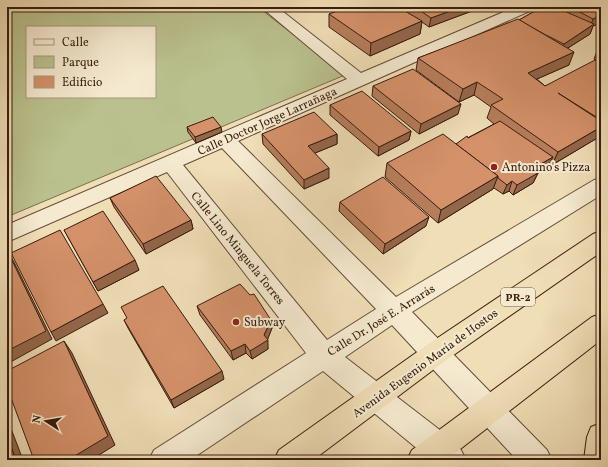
<svg xmlns="http://www.w3.org/2000/svg" width="608" height="467" viewBox="0 0 608 467" font-family="Vollkorn,serif">
  <rect width="100%" height="100%" fill="#f0deb7"/>
  <filter id="stains"><feTurbulence type="fractalNoise" baseFrequency=".005" numOctaves="4"/><feColorMatrix values="0 0 0 0 .2 0 0 0 0 .09 0 0 0 0 .02 0 0 0 .5 -.17"/></filter>
  <radialGradient id="worn" r=".72"><stop offset=".6" stop-color="#630" stop-opacity="0"/><stop offset="1" stop-color="#630" stop-opacity=".3"/></radialGradient>
  <path fill="#bac18e" stroke="#796e4e" fill-rule="evenodd" d="M7,7h251l87,68 -336,141 -2,-3zM27,27h128v70h-128z"/>
  <g fill="none" stroke-linecap="round" stroke-linejoin="round">
    <defs>
      <path id="minor" d="M261,7h16l84,66 154,-66h19l-2,3 -294,131 158,156 198,-117 7,-2v17l-189,117 135,138 5,10h-35l-125,-135 -47,32 104,80 12,13 5,10h-35l-108,-89 -133,89h-41l5,-10 152,-97 -139,-181 -160,70v-17l340,-146zM222,148l154,161 -49,31 -144,-175z"/>
      <g id="trunk">
        <path d="M601,231v21l-156,109 -132,99h-39l5,-10 148,-105 166,-111z"/>
        <path d="M601,314v26l-155,120h-39l5,-10 180,-133z"/>
        <path d="M601,423v37h-17l3,-23 4,-10z"/>
      </g>
    </defs>
    <use href="#minor" stroke="#664c38" stroke-width="2"/>
    <use href="#trunk" stroke="#381c0e" stroke-width="2"/>
    <use href="#minor" fill="#f5ead0" fill-rule="evenodd"/>
    <use href="#trunk" fill="#f0deb7" fill-rule="evenodd"/>
  </g>
  <g fill="#b67d5b" stroke="#381c0e">
    <path d="M311,7h17l-11,4z"/>
    <path d="M400,7h73l-1,4 -43,16 -7,-5 -2,12 -50,22 -41,-29v-13l83,2z"/>
    <path d="M475,7h16l-11,4z"/>
    <path d="M542,7h59v16l-8,3 -3,8 -22,14 1,17 -32,14 8,7 56,-23v74l-1,-1 -1,1 -47,28 -2,-2 -2,3 -10,7 -5,10 -20,12 -4,-4 -6,3 -9,-6 -1,1 -55,34 -53,-46 2,-14 69,-19 38,-20 -7,-6 4,-11 -17,-12 -15,7 -43,-32 2,-12 101,-38z"/>
    <path d="M601,45v18l-7,-4 5,-13z"/>
    <path d="M373,86l85,28 -39,20 -47,-38z"/>
    <path d="M330,105l81,26 -2,9 -31,16 -48,-41z"/>
    <path d="M187,127l35,5 -26,11 -8,-11z"/>
    <path d="M262,134h75v10l-22,9 14,25 -25,11 -41,-45z"/>
    <path d="M110,198l81,22 2,9 -47,25 -32,-47z"/>
    <path d="M340,202l86,24 -43,28 -44,-43z"/>
    <path d="M64,230l75,40 -41,21z"/>
    <path d="M197,306l75,22 -5,12 1,9 -16,10 -6,-6 -13,7 -33,-45z"/>
    <path d="M124,320l100,59 -50,29 -46,-80z"/>
  </g>
  <g fill="#94664a" stroke="#381c0e">
    <path d="M317,7h11l-11,4z"/>
    <path d="M461,7h12l-1,4 -43,16 2,-9z"/>
    <path d="M481,7h10l-11,4z"/>
    <path d="M601,15v8l-8,3 -3,8 -30,19 4,-9 26,-17 3,-8z"/>
    <path d="M422,21l-2,13 -50,22 1,-13z"/>
    <path d="M574,52l-5,13 -46,20 5,-12z"/>
    <path d="M477,82l-3,13 -15,7 4,-13z"/>
    <path d="M461,104l-3,10 -39,20 2,-10z"/>
    <path d="M221,127l1,5 -26,11 -1,-6z"/>
    <path d="M601,127v7l-2,3 -47,28 6,-13z"/>
    <path d="M411,131l-2,9 -31,16 1,-9z"/>
    <path d="M337,134v10l-29,12v-10z"/>
    <path d="M553,157l-5,9 -12,8 2,-1 -5,10 -20,12 4,-10 15,-16z"/>
    <path d="M329,168v10l-25,11v-9z"/>
    <path d="M498,176l-5,13 -55,34 3,-13z"/>
    <path d="M512,181l-3,10 -6,3 4,-9z"/>
    <path d="M429,217l-3,9 -43,28 2,-10z"/>
    <path d="M191,220l2,9 -47,25 -3,-10z"/>
    <path d="M8,252l6,10 38,77 -45,25z"/>
    <path d="M135,260l4,10 -41,21 -5,-9z"/>
    <path d="M103,304l5,9 -52,28 -5,-9z"/>
    <path d="M271,320l1,8 -5,13 1,-1v9l-16,10 -2,-8 14,-16z"/>
    <path d="M64,341l8,12 43,92 -24,15h-23z"/>
    <path d="M245,344l1,9 -13,7 -2,-9z"/>
    <path d="M222,371l2,8 -50,29 -3,-8z"/>
    <path d="M7,418l16,42h-7l-9,-24z"/>
  </g>
  <g fill="#d4916a" stroke="#381c0e">
    <path d="M348,7h50l24,14 -51,22 -42,-29z"/>
    <path d="M415,7h46l-30,11z"/>
    <path d="M542,7h13l39,17 -30,20 -20,-10 -25,-14z"/>
    <path d="M570,7h31v8l-8,4z"/>
    <path d="M518,19l56,33 -46,21 17,13 50,-26 6,3v57l-43,-27 43,28v6l-43,25 -67,-47 12,-6 -26,-17 -14,7 -45,-31z"/>
    <path d="M413,69l48,35 -40,20 -48,-38z"/>
    <path d="M362,91l49,40 -32,16 -49,-42z"/>
    <path d="M314,112l23,22 -29,12 21,22 -25,12 -42,-46z"/>
    <path d="M213,117l8,10 -26,10 -8,-10z"/>
    <path d="M500,121l53,36 -21,12 6,4 -21,12 -5,-4 -5,4 -9,-7v-2l-42,-32 11,-8 1,2z"/>
    <path d="M443,134l55,42 -57,34 -54,-47z"/>
    <path d="M156,176l35,44 -48,24 -33,-46z"/>
    <path d="M383,177l46,40 -44,27 -45,-42z"/>
    <path d="M103,211l32,49 -42,22 -29,-52z"/>
    <path d="M60,230l43,74 -52,28 -40,-79z"/>
    <path d="M8,252l38,79 -39,20v-98z"/>
    <path d="M240,284l10,11 4,-1 17,26 -7,15 4,5 -18,11 -5,-7 -14,7 -34,-45z"/>
    <path d="M163,286l59,85 -51,29 -47,-80 3,-2 -6,-11z"/>
    <path d="M64,341l44,95 -40,24h-34l-27,-73v-16z"/>
    <path d="M7,436l9,24h-9z"/>
  </g>
  <g fill="#8f2418" stroke="#f5ead0" stroke-width="1.5">
    <circle cx="494" cy="167" r="4"/>
    <circle cx="236" cy="322" r="4"/>
  </g>
  <g text-anchor="middle" stroke-width="4" stroke-linejoin="round" paint-order="stroke">
    <rect fill="#f5ead0" stroke="#715a48" stroke-width="1" x="501" y="288" width="34" height="18" rx="3"/>
    <g font-size="11" font-weight="bold" fill="#381c0e">
      <text x="518" y="301">PR-2</text>
    </g>
    <g font-size="12" fill="#381c0e" stroke="#f5ead0">
      <text transform="translate(267 121) rotate(-24)" y="4">Calle Doctor Jorge Larrañaga</text>
      <text transform="translate(238 248) rotate(51)" y="4">Calle Lino Minguela Torres</text>
      <text transform="translate(381 320) rotate(-32)" y="4">Calle Dr. José E. Arrarás</text>
      <text transform="translate(425 363) rotate(-36)" y="4">Avenida Eugenio María de Hostos</text>
    </g>
    <g font-size="12" fill="#381c0e" stroke="#f5ead0" text-anchor="start">
      <text x="502" y="171">Antonino's Pizza</text>
      <text x="244" y="326">Subway</text>
    </g>
  </g>
  <rect width="608" height="467" fill="none" stroke="#f0deb7" stroke-width="24"/>
  <rect x="8" y="8" width="592" height="451" fill="none" stroke="#381c0e" stroke-width="2"/>
  <rect x="12" y="12" width="584" height="443" fill="none" stroke="#381c0e"/>
  <rect x="26" y="26" width="130" height="72" fill="#f5ead0" stroke="#a99882"/>
  <rect x="34" y="39" width="20" height="6" fill="#f5ead0" stroke="#a99882"/>
  <text x="62" y="46" font-size="12" fill="#381c0e">Calle</text>
  <rect x="34" y="56" width="20" height="12" fill="#bac18e" stroke="#a99882"/>
  <text x="62" y="66" font-size="12" fill="#381c0e">Parque</text>
  <rect x="34" y="76" width="20" height="12" fill="#d4916a" stroke="#a99882"/>
  <text x="62" y="86" font-size="12" fill="#381c0e">Edificio</text>
  <g transform="translate(46 421) rotate(282)" stroke="#f5ead0" stroke-width="3" paint-order="stroke">
  <path d="M0-3L7 15L0 10L-7 15Z" fill="#381c0e"/>
  <text y="-6" font-size="11" font-weight="bold" text-anchor="middle" fill="#381c0e">N</text>
  </g>
  <rect width="100%" height="100%" filter="url(#stains)"/>
  <rect width="100%" height="100%" fill="url(#worn)"/>
</svg>
